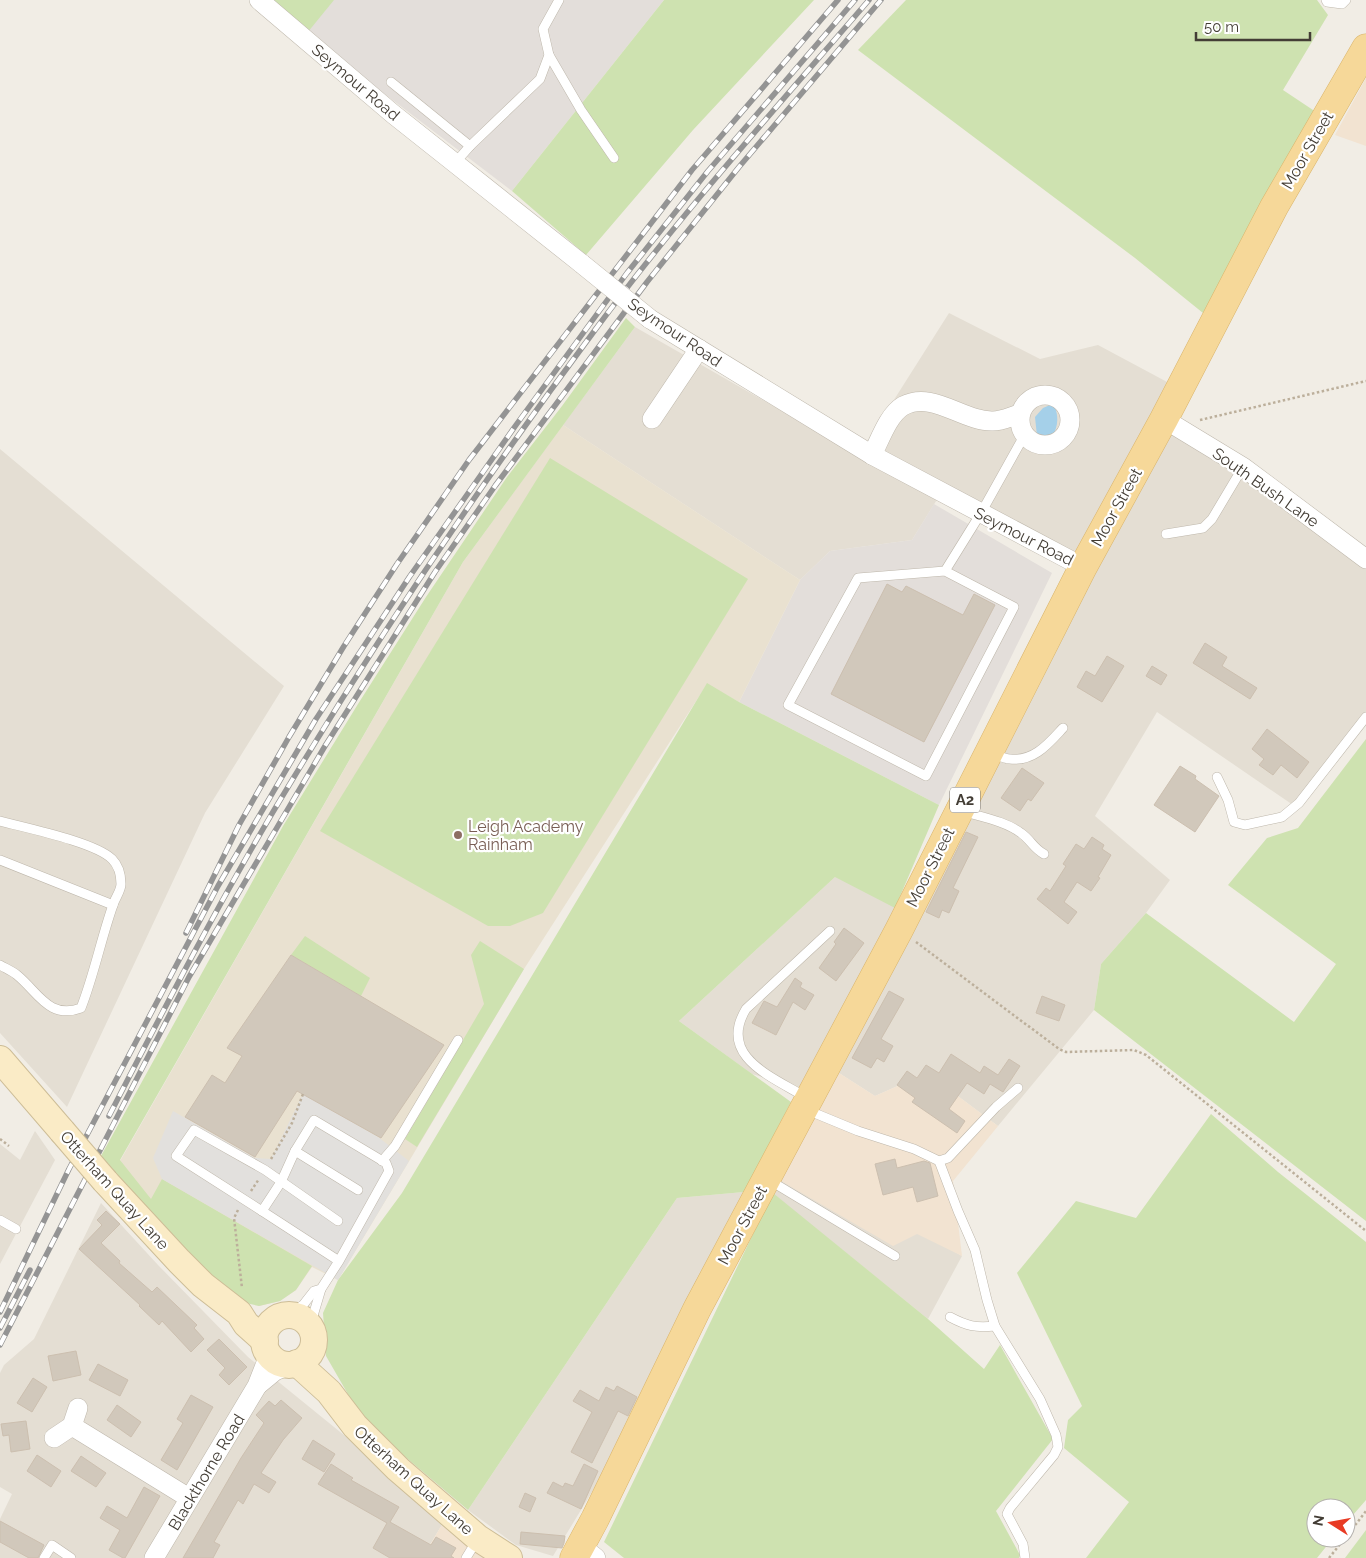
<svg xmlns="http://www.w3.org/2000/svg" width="1366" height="1558" viewBox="0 0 1366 1558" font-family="Raleway,sans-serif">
  <rect width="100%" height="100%" fill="#f1ede5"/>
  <g fill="#e4ded3">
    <path d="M949,313l91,46 58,-14 71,38 -5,36 202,141v154l-73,91 -136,-93 -62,104 75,64 -24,33 -45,51 -7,46 -96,116 -71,-53 -52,23 -36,-23 81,159 42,24 -34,63 -155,-125 -220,362 -37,-11 -48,-35 209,-312 67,-6 55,-104 -47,-14 -73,-53 157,-145 79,41 181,-356 -155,-68 -29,47 -82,11 -30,29 -237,-155 72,-98 224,128z"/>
    <path d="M0,449l284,237 -79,127 -138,294 -67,-74z"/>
    <path d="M35,1131l20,29 -55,104v-120l20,16z"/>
    <path d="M101,1203l57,62 90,92 198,161 -24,40h-422v-39l12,-25 -12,-7v-114l4,-8 30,-26z"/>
  </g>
  <g fill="#f2e3d1">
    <path d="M1366,78v68l-31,-11z"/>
    <path d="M839,1073l36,23 52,-23 71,53 -45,55 9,75 -45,-22 -24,12 -112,-65z"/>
    <path d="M446,1518l53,40h-77z"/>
  </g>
  <g fill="#e3deda">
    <path d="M328,0h336l-152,191 -210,-160z"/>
    <path d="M934,504l118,69 -113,232 -200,-103 61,-122 30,-29 82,-11z"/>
  </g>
  <path fill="#e9e1d0" d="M563,425l237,155 -61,122 -32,-18 -183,285 -186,311 -26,-13 -16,23 -16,11 -21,5 -61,-34 -78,-111 343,-599z"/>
  <g fill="#cee2b0">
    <path d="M255,0h79l-31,38z"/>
    <path d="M664,0h150l-121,130 -107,125 -74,-64z"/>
    <path d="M906,0h411l11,15 -45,75 33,22 -113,201 -68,-55 -277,-208z"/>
    <path d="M626,318l9,9 -172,235 -343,598 31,39 11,-20 150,87 -16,24 -16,11 -21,5 -18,-4 -43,-30 -102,-107 187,-339 75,-122 68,-107 81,-120 55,-71z"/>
    <path d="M550,458l198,121 -205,334 -33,13h-22l-168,-95z"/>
    <path d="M707,683l32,19 200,103 -44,103 -60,-31 -156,144 112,81 -47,90 -67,6 -209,312 -104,-88 -38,-66 -3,-43 15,-33 64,-87z"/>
    <path d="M1366,739v482l-272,-211 7,-46 45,-51 148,109 42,-58 -108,-79 39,-47 31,-10z"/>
    <path d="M305,936l65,42 -9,18 -70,-41z"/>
    <path d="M480,941l44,28 -107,178 -12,-8 79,-135 -13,-49z"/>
    <path d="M1211,1114l67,58 88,70v258l-20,23v-15h-30v30h17l-16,20h-231l43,-56 -65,-54 4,-28 14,-14 -65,-133 59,-72 60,17z"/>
    <path d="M773,1193l155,126 56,50 16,-24 53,94 -57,72 24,44 -1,3h-395l-20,-16z"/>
    <path d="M1366,1530v28h-21z"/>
  </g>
  <path fill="#e2e0dd" d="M303,1094l75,43 31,24 -71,119 -176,-101 -9,-21 20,-47 82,47 16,1z"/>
  <path fill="#a5d0e9" d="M1050,405h4c5,11 4,20 -1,31l-8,5 -8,-5 -2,-19 8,-9z"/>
  <g fill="#d1c8bb" stroke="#ccbfaf">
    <path d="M887,584l15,8 4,-6 57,29 11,-21 21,11 -71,137 -93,-48z"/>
    <path d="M1205,643l22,14 -5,9 35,22 -7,11 -57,-36z"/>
    <path d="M1107,656l17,10 -22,36 -25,-15 9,-16 9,5z"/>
    <path d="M1152,666l15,9 -6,10 -15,-9z"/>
    <path d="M1267,729l42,33 -12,16 -16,-13 -8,10 -14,-10 5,-6 -12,-10z"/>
    <path d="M1180,766l16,10 -1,3 24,17 -24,36 -41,-27z"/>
    <path d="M1022,768l22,15 -13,18 -3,-2 -8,12 -19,-13z"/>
    <path d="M966,832l12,5 -25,51 6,3 -10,22 -7,-3 -3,8 -13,-6z"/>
    <path d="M1092,837l12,8 -2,4 9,6 -13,22 2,1 -9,13 -14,-9 -13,20 13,10 -9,12 -31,-25 9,-11 4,3 16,-25 -3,-2 13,-20 8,5z"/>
    <path d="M844,928l20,15 -28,38 -17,-13 17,-24 -2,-2z"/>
    <path d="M291,955l153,90 -63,93 -84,-47 -42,66 -70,-40 27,-42 13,8 17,-27 -15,-8z"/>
    <path d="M795,978l7,5 -2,4 14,8 -9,15 -12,-8 -17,33 -24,-12 12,-22 13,6z"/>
    <path d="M889,991l15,8 -23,40 12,7 -9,16 -7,-4 -6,10 -19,-10z"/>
    <path d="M1042,996l23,9 -6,16 -23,-8z"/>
    <path d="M951,1054l29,19 4,-7 14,9 11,-16 11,7 -17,26 -13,-8 -6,10 -17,-11 -18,26 16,12 -8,12 -45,-31 3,-4 -18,-13 10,-14 10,7 9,-13 13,8z"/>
    <path d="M895,1159l2,9 27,-7 6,2 8,33 -21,6 -4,-15 -30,8 -8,-31z"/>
    <path d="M106,1211l14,13 -19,19 19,18 -1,2 33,29 5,-5 40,38 -3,3 10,11 -13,13 -29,-31 -3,4 -20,-19 1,-1 -61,-56 23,-24 -5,-5z"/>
    <path d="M219,1339l28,28 -18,18 -10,-10 6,-7 -18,-18z"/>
    <path d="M76,1351l5,24 -28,6 -5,-25z"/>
    <path d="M98,1364l30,16 -8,16 -31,-16z"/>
    <path d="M33,1378l14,9 -15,25 -15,-9z"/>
    <path d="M617,1386l20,11 -9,19 -10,-5 -26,52 -21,-11 21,-40 -19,-11 7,-11 19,11 7,-14 8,4z"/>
    <path d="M191,1395l22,12 -36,63 -16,-10 22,-37 -6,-4z"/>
    <path d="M281,1400l21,18 -19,22 -22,33 15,9 -7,11 -15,-9 -11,20 -5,-4 -24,42 6,3 -7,13h-30l58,-100 23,-35 -8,-8 13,-14 6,5z"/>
    <path d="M117,1405l24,17 -10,15 -24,-17z"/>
    <path d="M26,1421l4,28 -19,3 -2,-17 -6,1 -2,-12z"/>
    <path d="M313,1440l22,14 -11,18 -22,-13z"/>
    <path d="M37,1455l24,16 -10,16 -24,-16z"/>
    <path d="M81,1456l25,17 -10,14 -25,-16z"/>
    <path d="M331,1464l22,14 -2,2 48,27 -9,15 41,23 5,-8 20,11 -5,8 3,2h-64l-17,-10 14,-25 -69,-39z"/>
    <path d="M584,1464l14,7 -17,38 -34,-16 6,-11 10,5 2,-4 8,3z"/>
    <path d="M144,1487l16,9 -35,62h-2l-14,-8 11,-20 -20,-12 7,-12 20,12z"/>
    <path d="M525,1493l11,5 -6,14 -11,-5z"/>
    <path d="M0,1521l44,24 -6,13h-9l-29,-16z"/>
    <path d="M521,1532l44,4 -1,7 -2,5 -42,-4z"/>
  </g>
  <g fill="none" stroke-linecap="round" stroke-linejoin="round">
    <defs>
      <g id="lane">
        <path d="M1326,0l1,2 15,2 4,-4"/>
        <path d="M549,55l32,55 33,48"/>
        <path d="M391,82l79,64"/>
        <path d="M455,163l15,-17 70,-67 9,-24 -6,-26 16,-29"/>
        <path d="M1166,534l37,-6 9,-9 31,-52"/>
        <path d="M945,571l69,36 -88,169 -138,-71 70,-127 87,-7 36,-58 43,-77"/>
        <path d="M991,753c6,2 13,6 19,6 24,3 39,-16 53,-31"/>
        <path d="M1217,777l11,23 6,22 11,3 37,-8 17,-14 67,-86"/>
        <path d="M962,811c19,6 43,10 59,22 10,7 12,15 23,21"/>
        <path d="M0,821c26,7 95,21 112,38 6,6 9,16 9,25 0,7 -6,14 -8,21 -12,34 -19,70 -32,103 -32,12 -43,-16 -64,-33 -5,-4 -12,-7 -17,-10"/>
        <path d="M0,860l113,45"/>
        <path d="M807,1098c-34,-21 -90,-41 -61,-89l84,-78"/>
        <path d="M807,1110l51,21 56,18 25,12 9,-3 48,-51 22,-19"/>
        <path d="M295,1151l63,39"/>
        <path d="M382,1161l13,-15 63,-106"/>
        <path d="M939,1161l19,50 17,39 12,50 8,26 45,73 16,36 2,12 -4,8 -44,53 -3,6 16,30 2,14"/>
        <path d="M769,1180l126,76"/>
        <path d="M262,1211l-86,-55 18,-26 71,40 73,51"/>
        <path d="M0,1220l16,9"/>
        <path d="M289,1315l14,-10 11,-14 7,-2"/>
        <path d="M950,1317c17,9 25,11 45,9"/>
        <path d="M310,1326l11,-37 18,-28 50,-90 -3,-8 -72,-43 -19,31 -14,31 -19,29 77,50"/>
        <path d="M44,1558l8,-13 19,13"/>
        <path d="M466,1558l11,-18"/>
      </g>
      <g id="street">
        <path d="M259,0l134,114 189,150"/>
        <path d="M650,319l222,136 211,112"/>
        <circle cx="1045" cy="420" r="25"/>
        <path d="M652,419l47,-70"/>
        <path d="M1164,419l79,48 123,92"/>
        <path d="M872,455c8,-15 16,-40 31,-49 30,-16 60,16 90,15 9,0 19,-5 27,-7"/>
        <path d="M258,1385l17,-14 16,-7"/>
        <path d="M72,1426l117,72"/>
        <path d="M54,1438l18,-12 6,-18"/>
        <path d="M581,1546l15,12"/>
        <path d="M154,1558l103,-172 9,-23 1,-10"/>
      </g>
      <g id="secondary">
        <path d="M0,1059l62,72"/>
        <path d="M105,1181l74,80 24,24 36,28 7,11 19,17"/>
        <circle cx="289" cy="1340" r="25"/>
        <path d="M297,1363l32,29 26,34 43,43 80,69 31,20"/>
      </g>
      <path id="primary" d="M574,1558l21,-39 102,-210 202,-379 184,-363 81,-148 110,-212 92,-159"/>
    </defs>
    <use href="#lane" stroke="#beb7ab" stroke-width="10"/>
    <use href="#street" stroke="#beb7ab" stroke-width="20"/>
    <use href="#secondary" stroke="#cdbd97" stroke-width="28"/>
    <use href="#primary" stroke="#d9b46b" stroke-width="29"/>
    <g stroke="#bcaf9b" stroke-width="2.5" stroke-dasharray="2.5 2.5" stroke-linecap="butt">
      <path d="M1200,420l166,-39"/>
      <path d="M916,942l143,107 7,3 68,-2 12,5 220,176"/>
      <path d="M0,1139l9,7"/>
      <path d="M271,1159l21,-36 11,-29"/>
      <path d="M251,1191l8,-12"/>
      <path d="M238,1210l-4,8 8,70"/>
      <path d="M1346,1537l20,-26"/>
      <path d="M1329,1558l16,-20"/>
    </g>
    <use href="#lane" stroke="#fff" stroke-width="9"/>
    <use href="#street" stroke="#fff" stroke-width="19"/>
    <use href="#secondary" stroke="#faebc6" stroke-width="26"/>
    <use href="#primary" stroke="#f6d899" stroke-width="28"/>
    <defs>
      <g id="rail">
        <path d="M186,933l53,-108 50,-88 55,-91 53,-82 72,-104 223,-290 146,-170"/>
        <path d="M109,1116c58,-113 116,-226 182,-334 94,-156 196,-307 304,-452 85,-115 181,-222 274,-330"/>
        <path d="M0,1312l69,-143 149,-283 98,-167 94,-143 106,-151 111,-152 81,-102 147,-171"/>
        <path d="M0,1328l30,-58"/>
        <path d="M0,1345l189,-368 136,-231 110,-174 60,-86 152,-204 92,-115 142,-167"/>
      </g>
    </defs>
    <use href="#rail" stroke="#949494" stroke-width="5.5"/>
    <use href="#rail" stroke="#fff" stroke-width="4" stroke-dasharray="11" stroke-linecap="butt"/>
    <defs>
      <path id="street-bridge" d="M582,264l68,55"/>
      <path id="secondary-bridge" d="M62,1131l43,50"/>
    </defs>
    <use href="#street-bridge" stroke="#beb7ab" stroke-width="20" stroke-linecap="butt"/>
    <use href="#secondary-bridge" stroke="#cdbd97" stroke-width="28" stroke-linecap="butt"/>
    <use href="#street-bridge" stroke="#fff" stroke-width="19"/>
    <use href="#secondary-bridge" stroke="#faebc6" stroke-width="26"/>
  </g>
  <circle fill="#8d6e63" stroke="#fff" stroke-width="2" cx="458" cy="835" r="5"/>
  <g text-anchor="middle" stroke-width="4.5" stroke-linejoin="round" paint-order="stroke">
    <rect fill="#fff" stroke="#7b7772" stroke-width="1" x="950" y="787.5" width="30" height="25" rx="4"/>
    <g font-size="15" font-weight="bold" fill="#433d35">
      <text x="965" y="805">A2</text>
    </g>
    <g font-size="16" fill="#433d35" stroke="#fff">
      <text transform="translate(356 82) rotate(40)" y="6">Seymour Road</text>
      <text transform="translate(1307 150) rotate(-60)" y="6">Moor Street</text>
      <text transform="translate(675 332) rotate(34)" y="6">Seymour Road</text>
      <text transform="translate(1266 487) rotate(35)" y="6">South Bush Lane</text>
      <text transform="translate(1116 507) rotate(-61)" y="6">Moor Street</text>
      <text transform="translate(1024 536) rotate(27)" y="6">Seymour Road</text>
      <text transform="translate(930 867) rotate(-63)" y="6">Moor Street</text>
      <text transform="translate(115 1190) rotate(48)" y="6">Otterham Quay Lane</text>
      <text transform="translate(742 1225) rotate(-62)" y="6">Moor Street</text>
      <text transform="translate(206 1472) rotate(-59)" y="6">Blackthorne Road</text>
      <text transform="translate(414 1480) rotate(42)" y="6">Otterham Quay Lane</text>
    </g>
    <g font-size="16" fill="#785e54" stroke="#fff" text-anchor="start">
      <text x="468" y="832">Leigh Academy<tspan x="468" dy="18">Rainham</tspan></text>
    </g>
  </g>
  <g transform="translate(1331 1523) rotate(281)"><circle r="24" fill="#ffffff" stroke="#b4b1ae"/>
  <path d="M0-4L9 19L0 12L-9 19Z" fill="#e83b24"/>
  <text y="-8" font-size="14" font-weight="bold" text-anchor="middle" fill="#433d35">N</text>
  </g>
  <path d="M1196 32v8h114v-8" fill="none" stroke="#433d35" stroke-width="2.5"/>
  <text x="1204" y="32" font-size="15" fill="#433d35" stroke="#ffffff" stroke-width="4" paint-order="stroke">50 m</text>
</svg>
